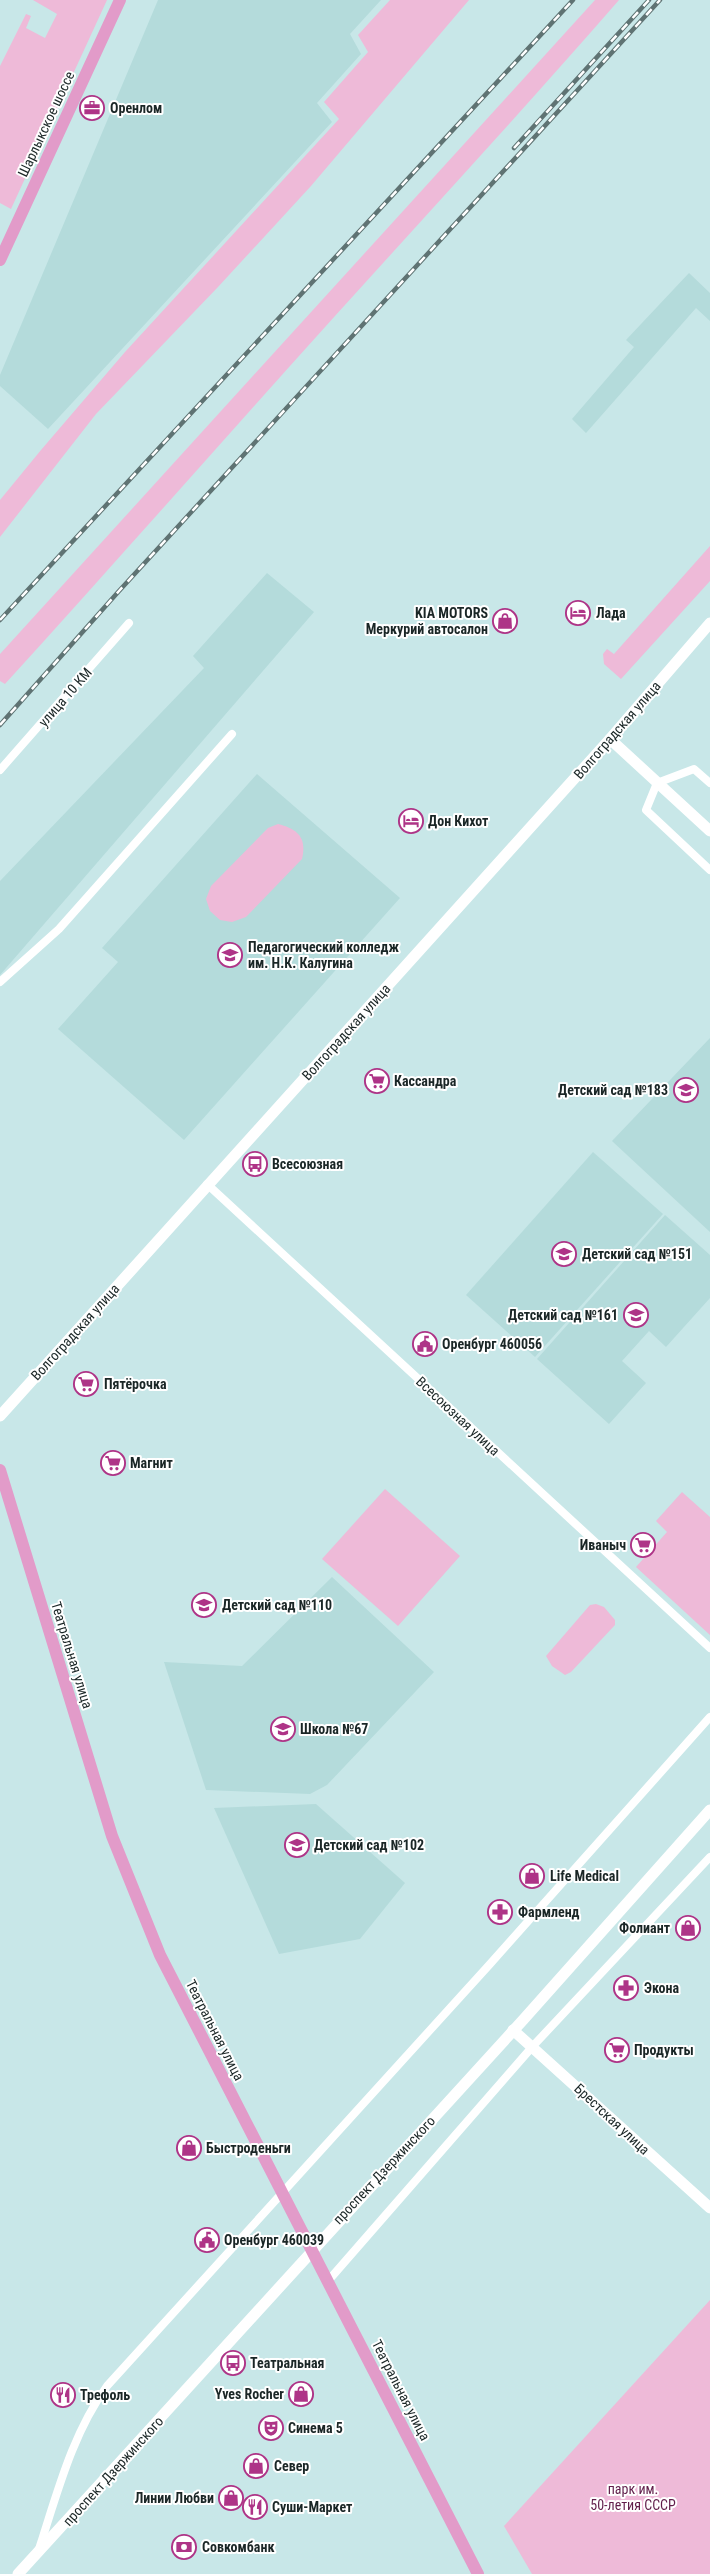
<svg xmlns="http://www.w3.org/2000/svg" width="710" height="2574" viewBox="0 0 710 2574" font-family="'Roboto Condensed',sans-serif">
  <rect width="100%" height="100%" fill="#c8e7e8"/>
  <g fill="#b4dbdb">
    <path d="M158,0h223l-31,34 11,20 -44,49 15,19 -284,307 -48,-43v-11z"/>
    <path d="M689,273l21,20v28l-14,-13 -110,125 -14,-14 62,-72 -8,-7z"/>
    <path d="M267,573l47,39 -314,363v-94l204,-213 -11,-12z"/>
    <path d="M257,774l143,124 -216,242 -126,-111 60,-67 -16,-14z"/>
    <path d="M710,1038v194l-98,-91z"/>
    <path d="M593,1152l70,62 -128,143 -69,-62z"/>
    <path d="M665,1215l45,40v43l-44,49 -17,-16 -27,30 24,22 -37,41 -72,-65z"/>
    <path d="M332,1577l102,95 -107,113 -17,9 -104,-4 -42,-128 78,4z"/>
    <path d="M316,1804l89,79 -45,56 -81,15 -65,-146z"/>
  </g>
  <g fill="#eebad8">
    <path d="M33,0h74l-96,209 -11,-6v-137l26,-52 5,2 -5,12 19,10 12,-24z"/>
    <path d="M390,0h79l-158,186 -93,101 -122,127 -96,123v-37l41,-50 84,-98 214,-233 -15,-17 44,-50 -10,-17z"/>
    <path d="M595,0h24c-93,107 -189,211 -284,316 -110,122 -219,246 -330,368l-5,-3v-27z"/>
    <path d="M710,546v35l-89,98 -17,-15 -1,-10 4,-5 7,5z"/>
    <path d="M278,824c20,5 29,14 24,35l-56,58 -14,5 -12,-2 -10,-9 -4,-12 5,-13 57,-58z"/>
    <path d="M385,1489l75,67 -62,70 -76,-67z"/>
    <path d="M682,1492l28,25v118l-74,-68 31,-35 -11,-11z"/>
    <path d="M596,1604l8,3 11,13v5l-44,47 -6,3 -13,-9 -6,-10 44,-51z"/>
    <path d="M710,2300v274h-178l-28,-48z"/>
  </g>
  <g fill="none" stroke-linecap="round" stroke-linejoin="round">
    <g stroke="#fff" stroke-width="8">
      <path d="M0,770l129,-147"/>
      <path d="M710,783l-16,-14 -37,14 -11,27 64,60"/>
      <path d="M0,982l59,-53 173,-195"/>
      <path d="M207,1184l503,464"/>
      <path d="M328,2281l205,-235 177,-189"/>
      <path d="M39,2549c18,-55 33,-115 68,-163l383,-422 220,-247"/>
    </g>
    <g stroke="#fff" stroke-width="11">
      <path d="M610,739l100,92"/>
      <path d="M0,1416l610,-677 100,-116"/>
      <path d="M513,2030l197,178"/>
      <path d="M18,2574l505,-554 187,-210"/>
    </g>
    <g stroke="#e29bc9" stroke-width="12">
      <path d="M0,260l120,-260"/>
      <path d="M0,1470l112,366 48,119 318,619"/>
    </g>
    <defs>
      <g id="rail">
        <path d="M514,148l135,-148"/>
        <path d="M0,620l573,-620"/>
        <path d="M0,725l119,-134 541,-591"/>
      </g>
    </defs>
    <use href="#rail" stroke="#5f7373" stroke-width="4.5"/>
    <use href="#rail" stroke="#fff" stroke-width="2.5" stroke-dasharray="8" stroke-linecap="butt"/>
  </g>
  <defs>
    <symbol id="office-ring" viewBox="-11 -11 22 22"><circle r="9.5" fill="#fff" stroke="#ae3487" stroke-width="1.5"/><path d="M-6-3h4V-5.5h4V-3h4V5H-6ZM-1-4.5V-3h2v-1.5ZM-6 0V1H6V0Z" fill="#ae3487"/></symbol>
    <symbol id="hotel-ring" viewBox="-11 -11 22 22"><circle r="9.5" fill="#fff" stroke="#ae3487" stroke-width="1.5"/><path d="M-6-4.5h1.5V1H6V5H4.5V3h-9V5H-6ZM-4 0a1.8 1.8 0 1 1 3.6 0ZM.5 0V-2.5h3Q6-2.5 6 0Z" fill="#ae3487"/></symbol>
    <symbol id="shop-ring" viewBox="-11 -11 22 22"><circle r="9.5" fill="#fff" stroke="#ae3487" stroke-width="1.5"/><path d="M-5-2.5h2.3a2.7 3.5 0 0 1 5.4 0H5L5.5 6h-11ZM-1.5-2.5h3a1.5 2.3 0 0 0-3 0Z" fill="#ae3487"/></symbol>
    <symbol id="university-ring" viewBox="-11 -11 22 22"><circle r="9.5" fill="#fff" stroke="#ae3487" stroke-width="1.5"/><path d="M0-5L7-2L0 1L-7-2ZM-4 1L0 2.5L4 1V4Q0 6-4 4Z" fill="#ae3487"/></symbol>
    <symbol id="supermarket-ring" viewBox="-11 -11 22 22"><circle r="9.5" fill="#fff" stroke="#ae3487" stroke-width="1.5"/><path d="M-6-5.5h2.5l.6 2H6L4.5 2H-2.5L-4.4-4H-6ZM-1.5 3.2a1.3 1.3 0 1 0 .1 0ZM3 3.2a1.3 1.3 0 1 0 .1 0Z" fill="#ae3487"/></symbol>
    <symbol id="school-ring" viewBox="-11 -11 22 22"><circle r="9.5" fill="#fff" stroke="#ae3487" stroke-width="1.5"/><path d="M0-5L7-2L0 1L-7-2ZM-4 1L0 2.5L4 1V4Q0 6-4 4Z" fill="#ae3487"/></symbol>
    <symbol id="bus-ring" viewBox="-11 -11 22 22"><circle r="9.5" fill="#fff" stroke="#ae3487" stroke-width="1.5"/><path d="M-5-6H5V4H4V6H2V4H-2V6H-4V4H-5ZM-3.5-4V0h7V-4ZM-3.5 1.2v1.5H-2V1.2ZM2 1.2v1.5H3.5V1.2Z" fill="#ae3487"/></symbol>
    <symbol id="civic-ring" viewBox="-11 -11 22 22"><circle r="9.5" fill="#fff" stroke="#ae3487" stroke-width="1.5"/><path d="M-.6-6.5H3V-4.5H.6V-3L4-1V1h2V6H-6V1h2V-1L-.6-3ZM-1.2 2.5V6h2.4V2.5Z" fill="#ae3487"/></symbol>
    <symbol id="pharmacy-ring" viewBox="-11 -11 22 22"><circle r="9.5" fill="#fff" stroke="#ae3487" stroke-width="1.5"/><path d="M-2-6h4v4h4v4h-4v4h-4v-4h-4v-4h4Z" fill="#ae3487"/></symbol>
    <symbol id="restaurant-ring" viewBox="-11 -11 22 22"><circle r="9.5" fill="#fff" stroke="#ae3487" stroke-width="1.5"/><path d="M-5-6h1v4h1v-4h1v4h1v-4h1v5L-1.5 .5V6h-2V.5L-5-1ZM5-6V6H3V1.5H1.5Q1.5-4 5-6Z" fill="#ae3487"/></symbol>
    <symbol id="theatre-ring" viewBox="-11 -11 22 22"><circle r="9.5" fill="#fff" stroke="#ae3487" stroke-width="1.5"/><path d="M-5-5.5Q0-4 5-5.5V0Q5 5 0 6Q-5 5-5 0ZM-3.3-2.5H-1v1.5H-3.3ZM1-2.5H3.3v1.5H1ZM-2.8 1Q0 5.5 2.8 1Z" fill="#ae3487"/></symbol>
    <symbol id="bank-ring" viewBox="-11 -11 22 22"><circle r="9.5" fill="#fff" stroke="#ae3487" stroke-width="1.5"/><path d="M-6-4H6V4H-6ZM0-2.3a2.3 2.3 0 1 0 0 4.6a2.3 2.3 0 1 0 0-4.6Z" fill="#ae3487"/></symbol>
  </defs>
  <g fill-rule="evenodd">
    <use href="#office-ring" x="78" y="94" width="28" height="28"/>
    <use href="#hotel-ring" x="564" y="599" width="28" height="28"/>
    <use href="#shop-ring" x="491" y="607" width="28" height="28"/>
    <use href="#hotel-ring" x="397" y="807" width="28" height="28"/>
    <use href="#university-ring" x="216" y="941" width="28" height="28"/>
    <use href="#supermarket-ring" x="363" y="1067" width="28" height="28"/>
    <use href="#school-ring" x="672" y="1076" width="28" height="28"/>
    <use href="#bus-ring" x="241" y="1150" width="28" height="28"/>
    <use href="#school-ring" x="550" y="1240" width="28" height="28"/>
    <use href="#school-ring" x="622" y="1301" width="28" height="28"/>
    <use href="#civic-ring" x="411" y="1330" width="28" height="28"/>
    <use href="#supermarket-ring" x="72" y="1370" width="28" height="28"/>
    <use href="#supermarket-ring" x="99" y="1449" width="28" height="28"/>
    <use href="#supermarket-ring" x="629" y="1531" width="28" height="28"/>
    <use href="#school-ring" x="190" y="1591" width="28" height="28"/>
    <use href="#school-ring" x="269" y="1715" width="28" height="28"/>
    <use href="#school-ring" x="283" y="1831" width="28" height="28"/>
    <use href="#shop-ring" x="518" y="1862" width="28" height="28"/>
    <use href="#pharmacy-ring" x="486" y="1898" width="28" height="28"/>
    <use href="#shop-ring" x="674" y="1914" width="28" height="28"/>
    <use href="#pharmacy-ring" x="612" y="1974" width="28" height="28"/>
    <use href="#supermarket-ring" x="603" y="2036" width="28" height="28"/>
    <use href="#shop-ring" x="175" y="2134" width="28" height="28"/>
    <use href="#civic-ring" x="193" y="2226" width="28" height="28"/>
    <use href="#bus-ring" x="219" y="2349" width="28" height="28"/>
    <use href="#shop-ring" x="287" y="2380" width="28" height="28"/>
    <use href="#restaurant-ring" x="49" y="2381" width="28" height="28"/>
    <use href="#theatre-ring" x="257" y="2414" width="28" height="28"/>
    <use href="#shop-ring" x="242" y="2452" width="28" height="28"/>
    <use href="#shop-ring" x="217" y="2484" width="28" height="28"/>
    <use href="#restaurant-ring" x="241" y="2493" width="28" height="28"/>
    <use href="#bank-ring" x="170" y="2533" width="28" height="28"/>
  </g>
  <g text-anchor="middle" stroke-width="4" stroke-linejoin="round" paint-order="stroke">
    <g font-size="14" font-weight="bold" fill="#1a2626" stroke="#fff" text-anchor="start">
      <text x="110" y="113">Оренлом</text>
      <text x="488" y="618" text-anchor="end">KIA MOTORS<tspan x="488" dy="16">Меркурий автосалон</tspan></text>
      <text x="596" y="618">Лада</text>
      <text x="428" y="826">Дон Кихот</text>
      <text x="248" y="952">Педагогический колледж<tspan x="248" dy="16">им. Н.К. Калугина</tspan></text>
      <text x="394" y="1086">Кассандра</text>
      <text x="668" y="1095" text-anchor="end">Детский сад №183</text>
      <text x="272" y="1169">Всесоюзная</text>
      <text x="582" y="1259">Детский сад №151</text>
      <text x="618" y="1320" text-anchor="end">Детский сад №161</text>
      <text x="442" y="1349">Оренбург 460056</text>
      <text x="104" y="1389">Пятёрочка</text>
      <text x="130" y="1468">Магнит</text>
      <text x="626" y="1550" text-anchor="end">Иваныч</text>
      <text x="222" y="1610">Детский сад №110</text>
      <text x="300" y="1734">Школа №67</text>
      <text x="314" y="1850">Детский сад №102</text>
      <text x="550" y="1881">Life Medical</text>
      <text x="518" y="1917">Фармленд</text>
      <text x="670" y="1933" text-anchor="end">Фолиант</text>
      <text x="644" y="1993">Экона</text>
      <text x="634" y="2055">Продукты</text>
      <text x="206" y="2153">Быстроденьги</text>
      <text x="224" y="2245">Оренбург 460039</text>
      <text x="250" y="2368">Театральная</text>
      <text x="284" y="2399" text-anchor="end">Yves Rocher</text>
      <text x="80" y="2400">Трефоль</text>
      <text x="288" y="2433">Синема 5</text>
      <text x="274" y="2471">Север</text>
      <text x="214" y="2503" text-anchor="end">Линии Любви</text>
      <text x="272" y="2512">Суши-Маркет</text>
      <text x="202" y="2552">Совкомбанк</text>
    </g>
    <g font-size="14" fill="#1a2626" stroke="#fff">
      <text transform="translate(46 124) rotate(-65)" y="5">Шарлыкское шоссе</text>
      <text transform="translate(65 697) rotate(-49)" y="5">улица 10 КМ</text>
      <text transform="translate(617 730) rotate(-49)" y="5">Волгоградская улица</text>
      <text transform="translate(346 1032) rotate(-48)" y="5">Волгоградская улица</text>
      <text transform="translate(75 1332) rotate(-48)" y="5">Волгоградская улица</text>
      <text transform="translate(458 1416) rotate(43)" y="5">Всесоюзная улица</text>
      <text transform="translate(72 1655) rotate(73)" y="5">Театральная улица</text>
      <text transform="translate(215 2030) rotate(63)" y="5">Театральная улица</text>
      <text transform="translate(612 2119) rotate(43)" y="5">Брестская улица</text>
      <text transform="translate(384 2170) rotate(-47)" y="5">проспект Дзержинского</text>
      <text transform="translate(401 2390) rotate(63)" y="5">Театральная улица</text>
      <text transform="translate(113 2471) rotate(-48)" y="5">проспект Дзержинского</text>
    </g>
    <g font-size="14" fill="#601d4a" stroke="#fff">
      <text x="633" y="2494">парк им.<tspan x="633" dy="16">50-летия СССР</tspan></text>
    </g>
  </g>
</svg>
